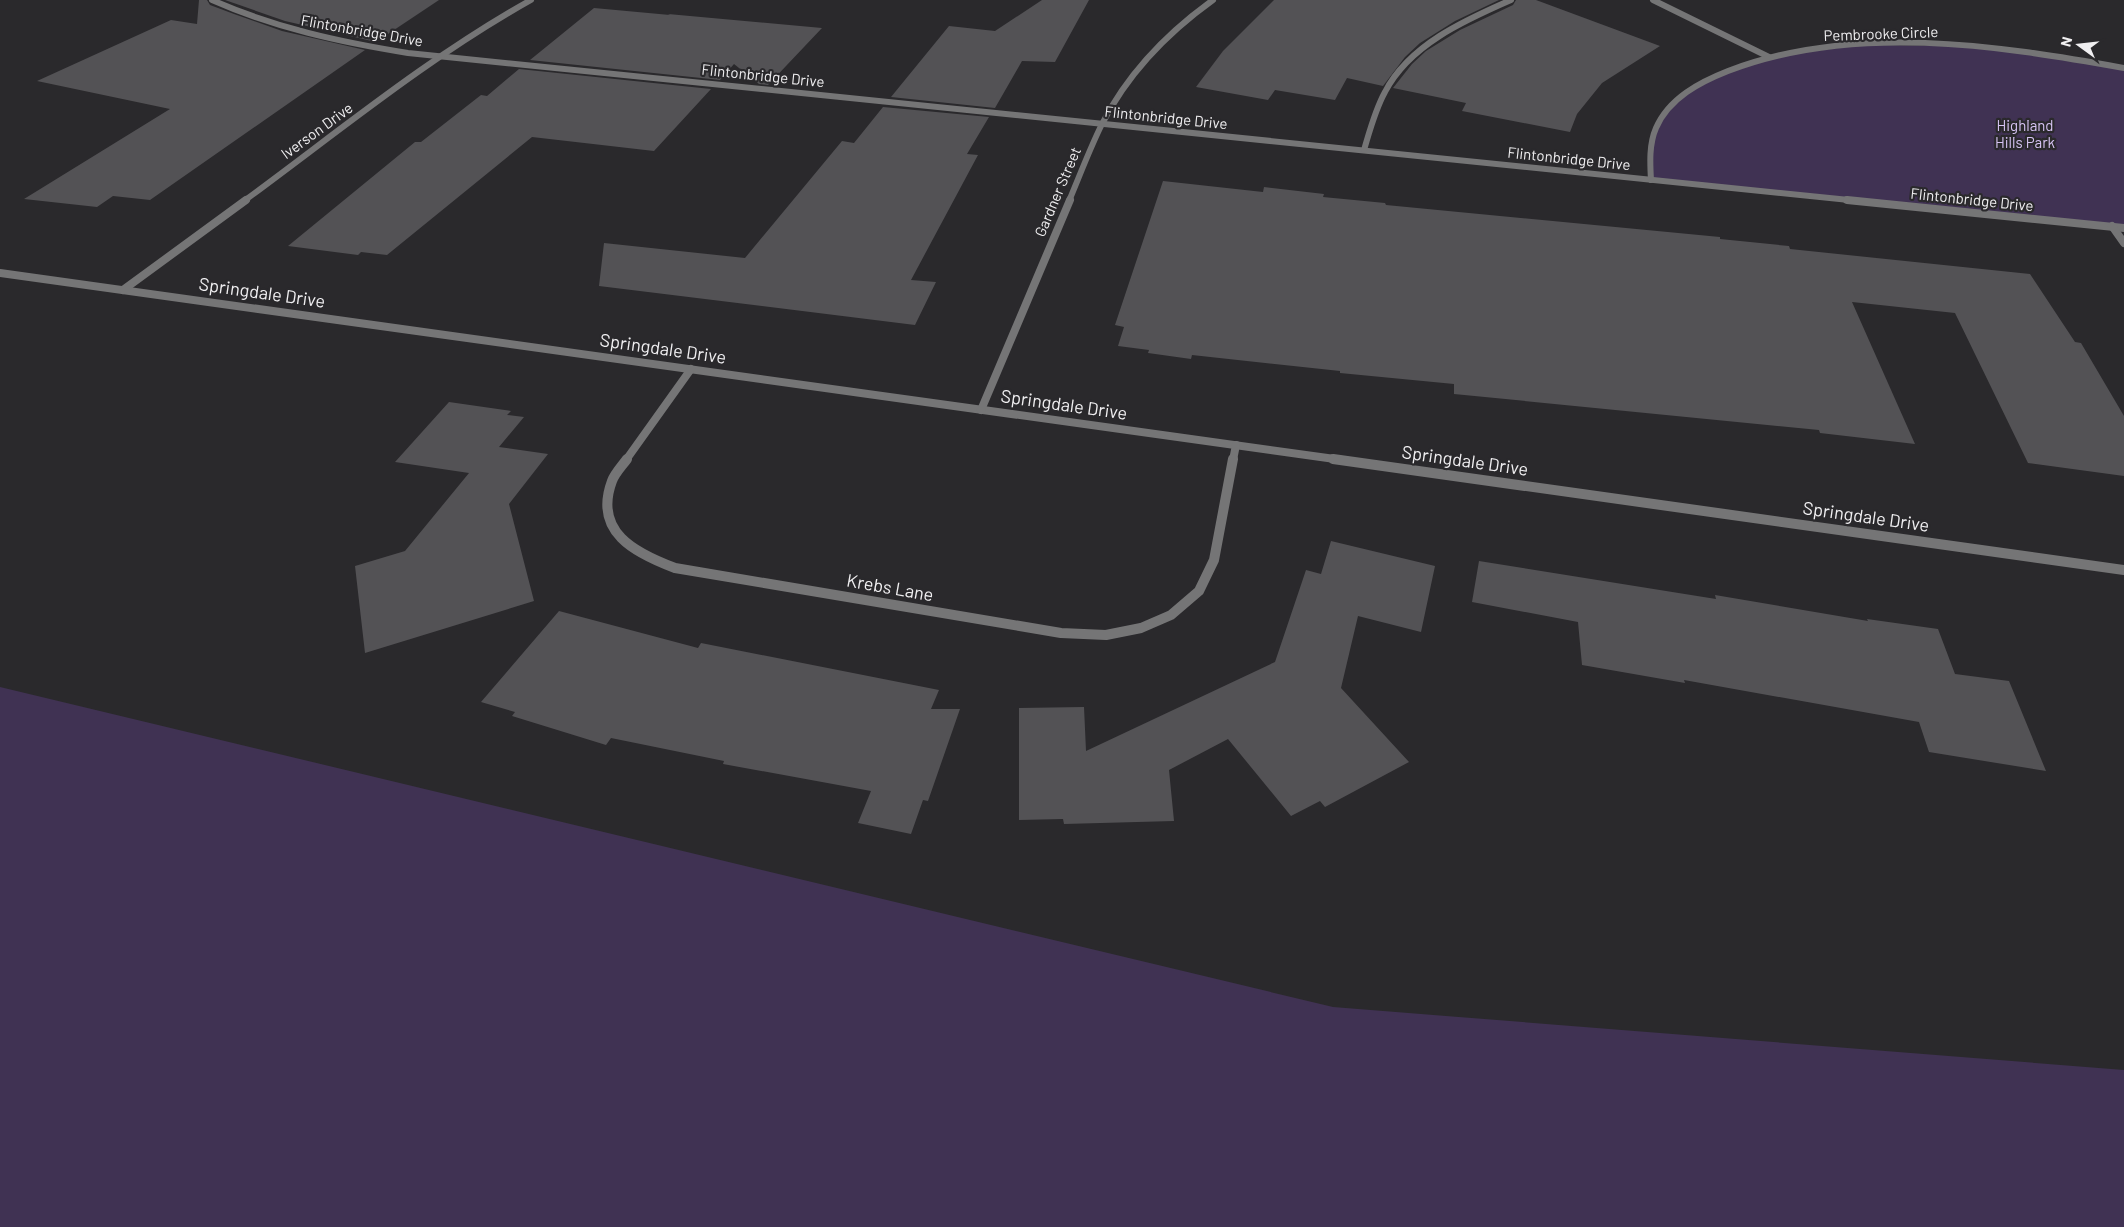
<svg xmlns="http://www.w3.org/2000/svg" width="2124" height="1227" viewBox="0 0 2124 1227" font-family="Barlow,sans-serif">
  <rect width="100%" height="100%" fill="#2a292c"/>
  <g fill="#403253">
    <path d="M1862,45l106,1 156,22v159l-472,-48 -1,-29 7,-23 16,-23 20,-18 75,-29z"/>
    <path d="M0,687l1333,320 791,63v157h-2124z"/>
  </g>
  <g fill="#535255">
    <path d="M199,0h8l3,5 24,9 48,17 83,19 -215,150 -37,-4 -16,11 -73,-8 146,-90 -133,-28 134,-61 26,4z"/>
    <path d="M225,0h214l-63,42 -91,-21z"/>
    <path d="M1042,0h47l-34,62 -33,-1 -27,47 -104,-11 58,-71 46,5z"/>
    <path d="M1274,0h225l-44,21 -35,22 -15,14 -22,29 -36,-8 -12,22 -60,-10 -7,10 -72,-13 27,-36z"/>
    <path d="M1516,0h20l124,46 -58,37 -25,31 -7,18 -108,-21 4,-8 -73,-15 19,-24 14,-13 34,-21 53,-25z"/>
    <path d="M594,8l76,7 -2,-1 154,14 -54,57 -9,-1 -25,-20 -14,16 -190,-20z"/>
    <path d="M519,69l192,20 -57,62 -122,-14 -145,118 -26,-3 -3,3 -70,-9 127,-104h6l60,-47 6,1z"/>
    <path d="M883,107l106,10 -22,37 11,1 -67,125 25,2 -21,43 -316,-39 5,-43 141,15 97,-117 12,2z"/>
    <path d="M1163,181l100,11 1,-5 60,7 -1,3 62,6 1,2 334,32v2l69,7 1,3 240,25 45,68 6,1 43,73v60l-96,-13 -73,-150 -103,-11 63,142 -95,-11 -1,-3 -365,-36v-10l-114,-11v-2l-148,-16 -1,4 -43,-6 1,-3 -31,-4 6,-19 -9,-2z"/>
    <path d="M449,402l62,9 -4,4 17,2 -25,30 49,7 -39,50 25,97 -169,52 -10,-87 50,-15 64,-78 -74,-11z"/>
    <path d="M1331,541l104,25 -14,66 -63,-16 -17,72 68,74 -84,45 -5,-6 -29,15 -63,-77 -59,31 5,51 -110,3 -1,-5 -44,1v-112l65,-1 2,44 189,-89 31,-92 15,4z"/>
    <path d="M1479,561l237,38 -1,-4 153,26 -1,-2 71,10 17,45 54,7 37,90 -117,-19 -10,-30 -235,-42 1,3 -103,-18 -4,-43 -106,-20z"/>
    <path d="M559,611l139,37 3,-5 238,47 -8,19h29l-32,92 -5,-1 -12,34 -53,-11 13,-32 -148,-27 1,-3 -113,-23 -5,7 -94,-29 3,-4 -34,-10z"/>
  </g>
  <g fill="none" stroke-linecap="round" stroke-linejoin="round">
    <g stroke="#757576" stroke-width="6">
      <path d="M212,0c63,28 128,42 196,53l1451,148"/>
      <path d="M1653,0l116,57"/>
      <path d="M1364,150c6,-20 11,-40 21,-58 24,-47 80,-72 126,-92"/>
      <path d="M1651,180c-1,-17 -2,-36 5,-52 13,-30 44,-46 72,-57 125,-48 268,-26 396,-3"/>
      <path d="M244,201c94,-69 185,-144 287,-201"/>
      <path d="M1069,201c11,-26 21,-53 33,-77 26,-51 65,-91 111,-124"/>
    </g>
    <g stroke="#757576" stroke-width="8">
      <path d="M1847,200l277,28"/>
      <path d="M2112,226l12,17"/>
      <path d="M0,273l1342,187"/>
      <path d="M123,290l123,-90"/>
      <path d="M981,410l89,-210"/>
      <path d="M626,460l65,-91"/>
      <path d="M1233,460l3,-15"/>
    </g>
    <g stroke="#757576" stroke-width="10">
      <path d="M627,459c-5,7 -12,14 -15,22 -19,51 23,72 63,87l386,65 45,2 35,-7 30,-13 28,-24 15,-31 19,-101"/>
      <path d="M1333,459l791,111"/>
    </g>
  </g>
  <g text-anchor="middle" stroke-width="4.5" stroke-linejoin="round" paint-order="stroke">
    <g font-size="15" fill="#f0eff1" stroke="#2a292c">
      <text transform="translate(362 31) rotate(10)" y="5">Flintonbridge Drive</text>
      <text transform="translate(1881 34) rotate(-2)" y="5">Pembrooke Circle</text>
      <text transform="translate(763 76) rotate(6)" y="5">Flintonbridge Drive</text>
      <text transform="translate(1166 118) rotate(6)" y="5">Flintonbridge Drive</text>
      <text transform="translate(317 131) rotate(-36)" y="5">Iverson Drive</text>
      <text transform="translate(1569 159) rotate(6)" y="5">Flintonbridge Drive</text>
      <text transform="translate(1058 192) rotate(-67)" y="5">Gardner Street</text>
      <text transform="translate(1972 200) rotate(6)" y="5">Flintonbridge Drive</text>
    </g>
    <g font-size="15" fill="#d7c4f4" stroke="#2a292c">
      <text x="2025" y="131">Highland<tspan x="2025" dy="17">Hills Park</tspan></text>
    </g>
    <g font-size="18" fill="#f0eff1" stroke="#2a292c">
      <text transform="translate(262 293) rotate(8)" y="6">Springdale Drive</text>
      <text transform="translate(663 349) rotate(8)" y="6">Springdale Drive</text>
      <text transform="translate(1064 405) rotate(8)" y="6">Springdale Drive</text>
      <text transform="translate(1465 461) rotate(8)" y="6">Springdale Drive</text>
      <text transform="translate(1866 517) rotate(8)" y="6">Springdale Drive</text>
      <text transform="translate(890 588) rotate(10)" y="6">Krebs Lane</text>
    </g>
  </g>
  <g transform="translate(2079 45) rotate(285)" stroke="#2a292c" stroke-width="4" paint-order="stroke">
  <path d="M0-4L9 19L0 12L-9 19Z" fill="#f0eff1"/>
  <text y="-8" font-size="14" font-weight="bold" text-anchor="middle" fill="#f0eff1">N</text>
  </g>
</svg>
